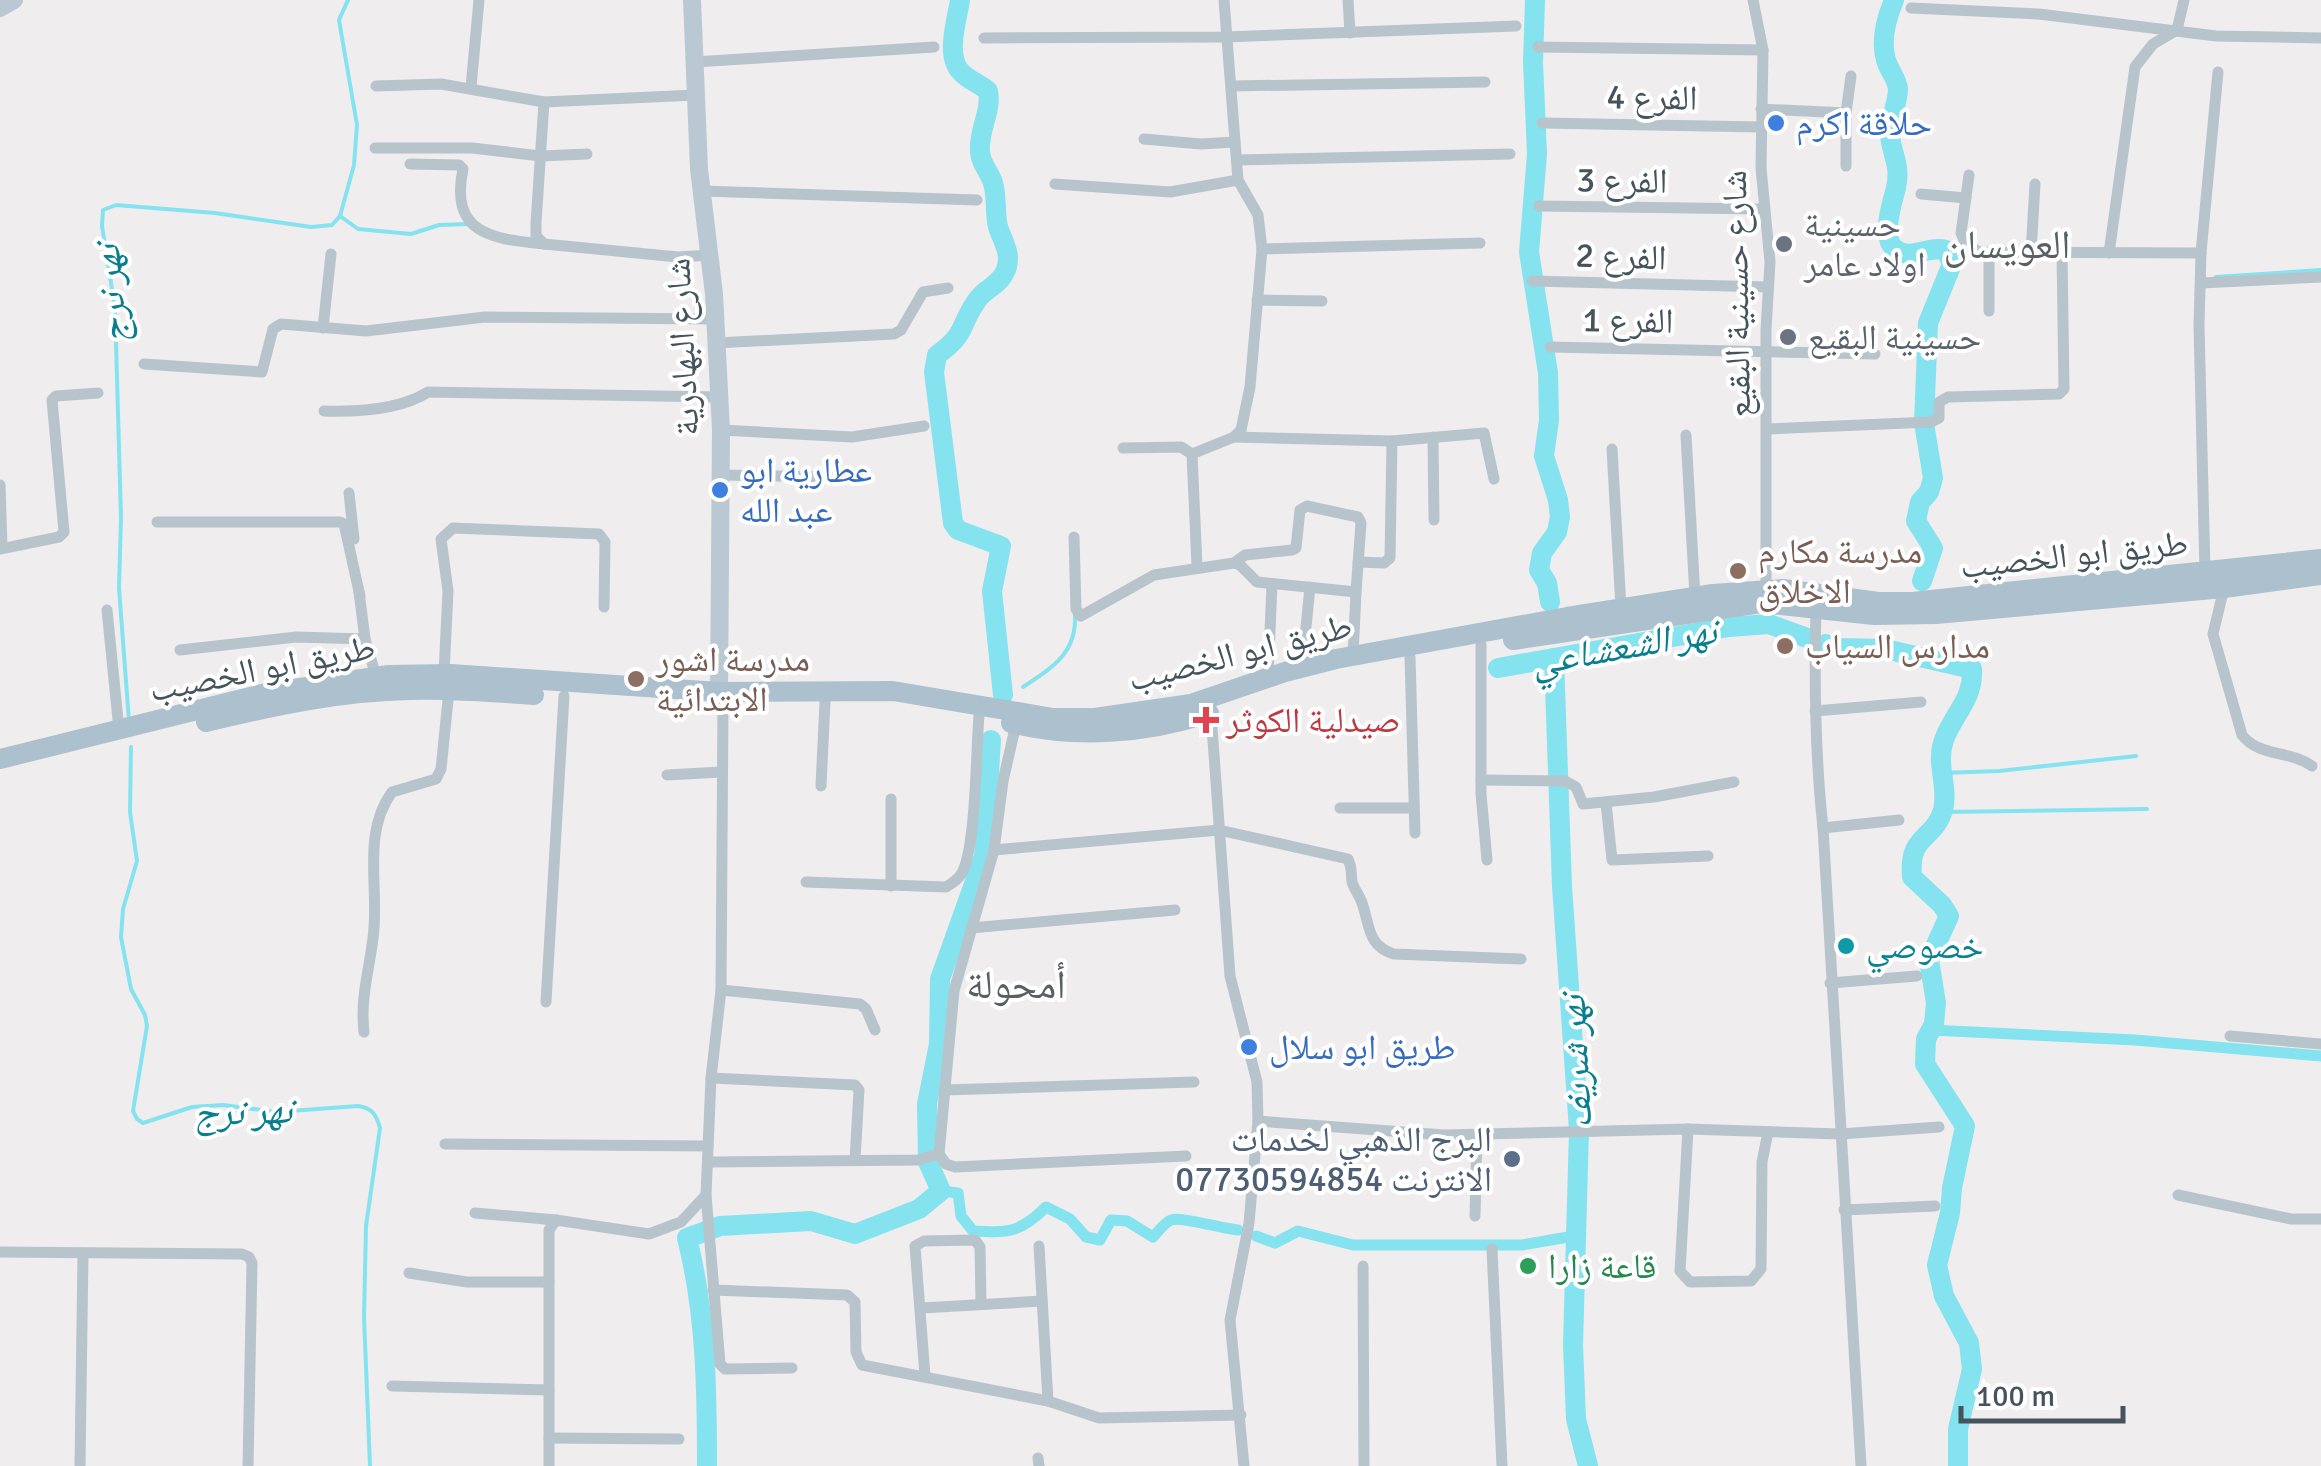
<svg xmlns="http://www.w3.org/2000/svg" width="2321" height="1466" viewBox="0 0 2321 1466" font-family="Signika,'Noto Naskh Arabic',sans-serif">
  <rect width="100%" height="100%" fill="#f0edee"/>
  <g fill="none" stroke-linecap="round" stroke-linejoin="round">
    <g stroke="#85e2ef" stroke-width="4">
      <path d="M340,216l18,13 53,5 28,-9 29,-1"/>
      <path d="M2216,277l105,-7"/>
      <path d="M1023,687c29,-19 54,-34 52,-72"/>
      <path d="M129,721l-10,-133 2,-70 -6,-210 -13,-82 1,-16 13,-5 99,8 96,14 21,-2 8,-9 14,-51 3,-40 -18,-105 9,-20"/>
      <path d="M131,747l-1,65 7,49 -14,48 -2,28 10,52 14,26 2,11 -14,85 4,8 6,4 49,-16 31,-2 53,7 82,-6c14,2 18,8 22,22l-14,98 -2,91 6,149"/>
      <path d="M1941,773l58,-2 137,-15"/>
      <path d="M1943,812l204,-3"/>
    </g>
    <g stroke="#85e2ef" stroke-width="11">
      <path d="M1931,1030l204,10 186,16"/>
      <path d="M941,1191l17,2 3,23 12,15c35,2 47,2 73,-24l24,12 16,18 14,3 11,-20 16,1 26,16c5,-5 11,-14 18,-17 9,-4 52,9 67,10"/>
      <path d="M1256,1236l19,7 23,-12 55,14h169l52,-9"/>
    </g>
    <g stroke="#85e2ef" stroke-width="20">
      <path d="M960,0c-3,20 -15,56 1,72 7,8 19,12 27,19 4,21 -10,39 -8,61 1,12 8,18 12,28 6,15 2,32 6,47 5,15 15,28 7,45 -6,13 -20,17 -27,27 -20,27 -9,33 -41,56l-3,17 19,151 5,7 43,16 -9,45 11,104"/>
      <path d="M1535,0l-2,62 4,92 -8,98 19,121 1,47 -5,36 14,44 2,17 -3,15 -15,21 -3,17 8,13 3,19"/>
      <path d="M1894,0c-8,19 -14,40 -8,60 3,11 11,18 12,29 0,15 -9,30 -8,46 2,21 11,30 6,53 -4,15 -15,48 -2,60 15,14 35,-3 52,2l6,14 -24,59 -4,100 9,55 -4,14 -9,10 -4,19 17,27 -11,33"/>
      <path d="M1826,644l13,4 46,1 87,20c2,30 -19,45 -28,71 -9,24 5,46 -1,70 -9,31 -35,24 -31,67l30,28 7,11 -20,44 7,43 -2,21 -8,15 -1,25 40,62 -13,62 -2,25 -13,52 7,31 25,47 3,26 -14,60v37"/>
      <path d="M1554,658l8,228 17,244 -6,215 3,74 12,47"/>
      <path d="M1498,668l231,-41 40,-3 38,14"/>
      <path d="M707,1466c0,-77 -1,-153 -20,-228l33,-12 91,-5 44,13 64,-25 22,-18 -13,-29 -1,-58 12,-60 1,-65 44,-123 7,-116"/>
    </g>
    <g stroke="#b8c4cc" stroke-width="11">
      <path d="M1348,0l2,33"/>
      <path d="M1753,0l10,50 -2,118 9,94 -4,68v259"/>
      <path d="M1911,8l128,6 177,22 105,2"/>
      <path d="M984,38l241,-1 291,-11"/>
      <path d="M1538,47l225,3"/>
      <path d="M694,62l240,-15"/>
      <path d="M376,86l65,-2 103,18 151,-7"/>
      <path d="M1232,86l253,-4"/>
      <path d="M471,87l8,-87"/>
      <path d="M544,102l-8,121v13l8,8 134,13 33,-2"/>
      <path d="M1761,109l85,4"/>
      <path d="M1542,123l219,4"/>
      <path d="M1144,139l57,5 34,-2"/>
      <path d="M375,148h97l69,8 46,-2"/>
      <path d="M1237,160l273,-6"/>
      <path d="M410,164l49,1 4,4c-14,66 31,70 81,75"/>
      <path d="M1846,166v-53l5,-37"/>
      <path d="M1969,175l-8,58 4,10 14,9 222,1"/>
      <path d="M1055,184l115,8 68,-12"/>
      <path d="M702,191l275,9"/>
      <path d="M1921,194l45,4"/>
      <path d="M1539,206l225,3"/>
      <path d="M1262,249l218,-6"/>
      <path d="M1989,252v59"/>
      <path d="M2031,253l4,-69"/>
      <path d="M2109,253l26,-186 18,-23 24,-14 7,-30"/>
      <path d="M1532,281l236,6"/>
      <path d="M2201,283l120,-6"/>
      <path d="M1257,300l65,1"/>
      <path d="M323,328l8,-74"/>
      <path d="M716,343l178,-9 7,-4 22,-38 25,-4"/>
      <path d="M1550,347l325,7"/>
      <path d="M144,364l118,8 11,-43 8,-5 85,7 119,-14 230,2"/>
      <path d="M324,411c33,1 76,-1 104,-19l290,5"/>
      <path d="M1767,429l164,-7 8,-4v-16l9,-5 111,-3 5,-5 -2,-136"/>
      <path d="M721,430l131,7 72,-11"/>
      <path d="M1686,435l9,162"/>
      <path d="M1234,437l158,4 92,-8 10,46"/>
      <path d="M1433,437l1,83"/>
      <path d="M1123,448l58,-1 11,7 42,-17 7,-7 9,-43 12,-138 -4,-34 -20,-35 -14,-180"/>
      <path d="M1612,449l9,159"/>
      <path d="M1192,454l5,112"/>
      <path d="M722,475l123,2"/>
      <path d="M0,485l2,62"/>
      <path d="M349,493l5,46"/>
      <path d="M157,522h183l4,2 16,72"/>
      <path d="M1074,537l2,72 5,7 73,-41 80,-12 6,2 17,17 99,10 -3,64"/>
      <path d="M0,549l59,-12 5,-5 -12,-132 4,-4 42,-3"/>
      <path d="M1358,562l26,1 6,-5 2,-117"/>
      <path d="M1234,563l11,-8 47,-5 4,-2 4,-38 7,-4 51,11 3,6 -5,69"/>
      <path d="M2205,572l-6,-247 2,-72 17,-181"/>
      <path d="M2224,588l-11,46 29,101c17,22 47,15 70,31"/>
      <path d="M359,592l6,47 11,37"/>
      <path d="M1816,608c-2,74 -1,146 7,220l38,638"/>
      <path d="M107,610l12,120"/>
      <path d="M1481,645v149l6,66"/>
      <path d="M180,650l116,-13 69,2"/>
      <path d="M1410,657l5,176"/>
      <path d="M1302,667l8,-80"/>
      <path d="M444,674l4,-83 -7,-52 12,-11 146,6 6,8 -1,65"/>
      <path d="M1268,678l4,-94"/>
      <path d="M723,703l-2,287 -10,88 -5,117 14,169 5,5 67,-1"/>
      <path d="M1815,711l106,-9"/>
      <path d="M1211,713l19,263 27,106 1,39 -9,102 -19,97 14,146"/>
      <path d="M1016,724l-13,57 -9,69 -40,141 -15,163 7,10 9,3 231,-11"/>
      <path d="M667,775l54,-3"/>
      <path d="M1481,780l84,1 11,6 7,17 71,-7 80,-15"/>
      <path d="M821,786l4,-84"/>
      <path d="M1606,803l6,57 96,-4"/>
      <path d="M1340,808h73"/>
      <path d="M1823,828l76,-8"/>
      <path d="M994,850l225,-20 129,29c4,8 3,13 4,23 2,7 8,14 10,21 8,22 5,43 32,51l127,5"/>
      <path d="M806,882l140,5c7,-4 14,-9 17,-16 13,-29 13,-119 16,-156"/>
      <path d="M891,886v-87"/>
      <path d="M971,928l204,-18"/>
      <path d="M1830,983l87,-7"/>
      <path d="M721,990l139,14 6,5 9,21"/>
      <path d="M546,1002l18,-306"/>
      <path d="M364,1032c-4,-33 5,-61 9,-94 7,-48 -12,-104 19,-146l44,-13 5,-10 8,-79"/>
      <path d="M2230,1036l91,8"/>
      <path d="M711,1078l144,7 4,5 -4,70"/>
      <path d="M944,1090l250,-8"/>
      <path d="M1258,1121l186,14 244,-6 152,5 99,-7"/>
      <path d="M1688,1129l-8,142 10,11 61,-1 10,-12 1,-107 6,-30"/>
      <path d="M445,1144l263,2"/>
      <path d="M708,1162l210,-2 21,-6"/>
      <path d="M2178,1195l113,24h30"/>
      <path d="M1844,1210l91,-4"/>
      <path d="M475,1213l81,7"/>
      <path d="M1475,1216l2,-81"/>
      <path d="M1039,1246l9,155"/>
      <path d="M1492,1249l10,217"/>
      <path d="M0,1252l242,2 7,3 3,6 -4,203"/>
      <path d="M1363,1266l1,200"/>
      <path d="M409,1273l58,9h82"/>
      <path d="M713,1290l134,5 8,7 1,50 6,13 186,36 51,17 142,-3"/>
      <path d="M922,1308l120,-7"/>
      <path d="M925,1376l-10,-130 9,-5 51,-1 5,7 1,57"/>
      <path d="M392,1386l157,4"/>
      <path d="M549,1438l130,1"/>
      <path d="M1038,1458l1,8"/>
      <path d="M80,1466l3,-213"/>
      <path d="M549,1466v-236l7,-10 93,14 32,-12 25,-27"/>
    </g>
    <g stroke="#bac8d3" stroke-width="18">
      <path d="M692,0l7,169 15,125 7,136 -2,262"/>
      <path d="M0,8l14,-8"/>
    </g>
    <g stroke="#acc0ce" stroke-width="20">
      <path d="M1513,640l248,-37 113,12 62,-1 288,-26 97,-13"/>
      <path d="M206,722c67,-16 135,-31 205,-32 41,-1 82,2 123,5"/>
      <path d="M1011,723c65,16 134,11 198,-10"/>
      <path d="M0,759l266,-66 123,-18 62,-1 268,18 174,-1 160,27h42l96,-14 94,-32 51,-13 231,-42 146,-23 70,-5 95,13h34l409,-43"/>
    </g>
  </g>
  <g fill="#3f7fe0" stroke="#fff" stroke-width="4">
    <circle cx="1776" cy="123" r="10"/>
    <circle cx="720" cy="490" r="10"/>
    <circle cx="1249" cy="1047" r="10"/>
  </g>
  <g fill="#6b7280" stroke="#fff" stroke-width="4">
    <circle cx="1784" cy="244" r="10"/>
    <circle cx="1788" cy="337" r="10"/>
  </g>
  <g fill="#8d6e63" stroke="#fff" stroke-width="4">
    <circle cx="1738" cy="571" r="10"/>
    <circle cx="1785" cy="646" r="10"/>
    <circle cx="636" cy="679" r="10"/>
  </g>
  <path fill="#e0444e" stroke="#fff" stroke-width="4" d="M1201 705h10v10h10v10h-10v10h-10v-10h-10v-10h10z"/>
  <circle fill="#0f9aa8" stroke="#fff" stroke-width="4" cx="1846" cy="946" r="10"/>
  <circle fill="#5c6f8a" stroke="#fff" stroke-width="4" cx="1512" cy="1159" r="10"/>
  <circle fill="#2e9e5b" stroke="#fff" stroke-width="4" cx="1528" cy="1266" r="10"/>
  <g text-anchor="middle" stroke-width="8" stroke-linejoin="round" paint-order="stroke">
    <g font-size="35" fill="#45535c" stroke="#fff">
      <text transform="translate(1652 97) rotate(1)" y="12">الفرع 4</text>
      <text transform="translate(1622 180) rotate(1)" y="12">الفرع 3</text>
      <text transform="translate(1621 256) rotate(2)" y="12">الفرع 2</text>
      <text transform="translate(1736 294) rotate(-91)" y="12">شارع حسينية البقيع</text>
      <text transform="translate(1628 320) rotate(1)" y="12">الفرع 1</text>
      <text transform="translate(682 347) rotate(-93)" y="12">شارع البهادرية</text>
      <text transform="translate(2074 554) rotate(-6)" y="12">طريق ابو الخصيب</text>
      <text transform="translate(1240 652) rotate(-14)" y="12">طريق ابو الخصيب</text>
      <text transform="translate(262 668) rotate(-11)" y="12">طريق ابو الخصيب</text>
    </g>
    <g font-size="35" fill="#366cbe" stroke="#fff" text-anchor="start">
      <text x="1796" y="135">حلاقة اكرم</text>
      <text x="740" y="482">عطارية ابو<tspan x="740" dy="40">عبد الله</tspan></text>
      <text x="1269" y="1059">طريق ابو سلال</text>
    </g>
    <g font-size="35" fill="#5b616d" stroke="#fff" text-anchor="start">
      <text x="1804" y="236">حسينية<tspan x="1804" dy="40">اولاد عامر</tspan></text>
      <text x="1808" y="349">حسينية البقيع</text>
    </g>
    <g font-size="35" fill="#785e54" stroke="#fff" text-anchor="start">
      <text x="1758" y="563">مدرسة مكارم<tspan x="1758" dy="40">الاخلاق</tspan></text>
      <text x="1805" y="658">مدارس السياب</text>
      <text x="656" y="671">مدرسة اشور<tspan x="656" dy="40">الابتدائية</tspan></text>
    </g>
    <g font-size="35" fill="#be3a42" stroke="#fff" text-anchor="start">
      <text x="1226" y="732">صيدلية الكوثر</text>
    </g>
    <g font-size="35" fill="#0d838f" stroke="#fff" text-anchor="start">
      <text x="1866" y="958">خصوصي</text>
    </g>
    <g font-size="35" fill="#4e5e75" stroke="#fff" text-anchor="end">
      <text x="1492" y="1151">البرج الذهبي لخدمات<tspan x="1492" dy="40">الانترنت 07730594854</tspan></text>
    </g>
    <g font-size="35" fill="#27864d" stroke="#fff" text-anchor="start">
      <text x="1548" y="1278">قاعة زارا</text>
    </g>
    <g font-size="38" font-style="italic" fill="#097e8e" stroke="#fff">
      <text transform="translate(110 294) rotate(-95)" y="13">نهر نرج</text>
      <text transform="translate(1624 646) rotate(-10)" y="13">نهر الشعشاعي</text>
      <text transform="translate(1575 1062) rotate(-93)" y="13">نهر شريف</text>
      <text transform="translate(243 1111) rotate(-2)" y="13">نهر نرج</text>
    </g>
    <g font-size="40" fill="#5a5f63" stroke="#fff">
      <text x="2007" y="258">العويسان</text>
      <text x="1016" y="998">أمحولة</text>
    </g>
  </g>
  <path d="M1961 1406v15h162v-15" fill="none" stroke="#45535c" stroke-width="5"/>
  <text x="1976" y="1406" font-size="30" fill="#45535c" stroke="#ffffff" stroke-width="8" paint-order="stroke">100 m</text>
</svg>
